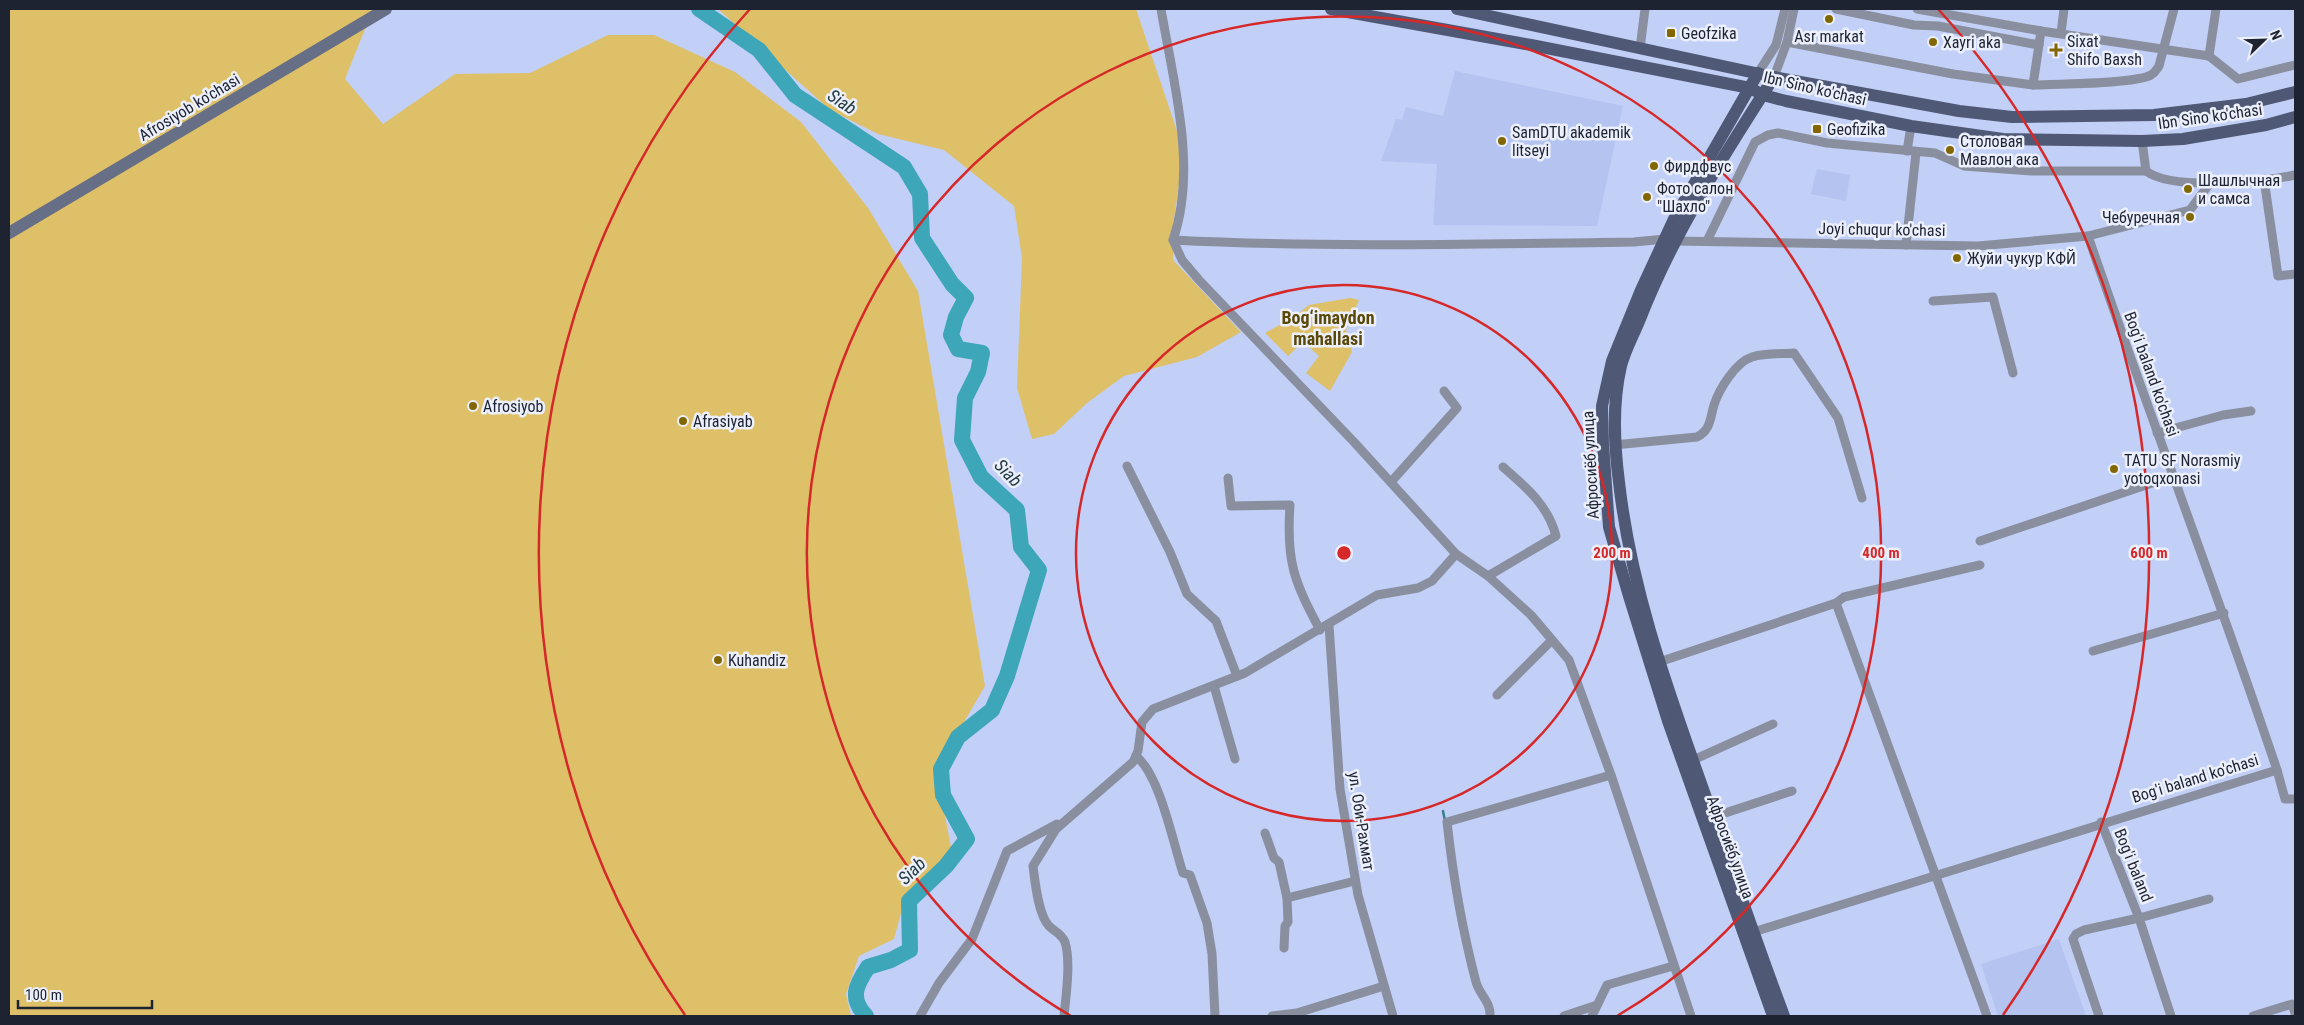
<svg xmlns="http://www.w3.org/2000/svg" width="2304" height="1025" viewBox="0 0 2304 1025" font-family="'Roboto Condensed',sans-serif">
  <rect width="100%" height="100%" fill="#c2cff6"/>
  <g fill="#b5c3f0">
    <path d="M1455,71l168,35 -26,120 -164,-1 4,-61 -56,-3 15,-42 6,1 4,-13 37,9z"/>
    <path d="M1817,169l33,6 -4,26 -35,-7z"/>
    <path d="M2059,939l27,77h-88l-17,-52z"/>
  </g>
  <g fill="#dec068">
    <path d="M9,9h364l-28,70 38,45 72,-50 75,-1 78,-38h46l81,37 66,50 67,86 50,83 67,395 -49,84 16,82 -46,42 -12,45 -35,17 -13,38 5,22h-842z"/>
    <path d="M718,9h418l48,143 -11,73v35l68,72 -44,25 -73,19 -37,27 -33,31 -22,5 -15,-51 5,-130 -8,-52 -70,-56 -66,-16 -48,-24z"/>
    <path d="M1350,298l9,2 -13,30 6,22 -22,39 -24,-18 13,-17 -16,-14 -15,14 -23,-23 29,-16 15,-12z"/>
  </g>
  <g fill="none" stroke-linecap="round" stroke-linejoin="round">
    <path stroke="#347f90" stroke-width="2.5" d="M1443,811l2,10"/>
    <path stroke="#3da6b8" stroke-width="16" d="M699,9l60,41 36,45 109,72 16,27 2,44 30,46 14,14 -10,19 -5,18 7,14 24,4 -4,19 -13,26 -3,42 19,37 36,33 4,37 18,23 -32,106 -15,34 -34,27 -17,32 2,26 24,44 -21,27 -37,35 1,49 -19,10 -23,7c-12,18 -19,31 -2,49"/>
    <g stroke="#898f9f" stroke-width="9">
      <path d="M1161,9c12,72 37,159 12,231l9,20 17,20 155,162 102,112 32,22 43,39 38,45 42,115 80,241"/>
      <path d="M1836,9l78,16 24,1 101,19"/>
      <path d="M1917,9l124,22 168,25 7,-47"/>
      <path d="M2061,33l3,-24"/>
      <path d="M1787,42l166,32 80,11 8,-54"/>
      <path d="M1640,48l5,-39"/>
      <path d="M2209,56l29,23 57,-14"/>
      <path d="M1758,73l18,-28 9,-36"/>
      <path d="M1774,77l13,-35 7,-33"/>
      <path d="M2033,85c23,-1 102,-1 118,-10 4,-2 5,-5 8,-9l15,-57"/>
      <path d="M2142,141l4,30c26,20 117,11 149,4"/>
      <path d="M1907,151l4,-25"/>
      <path d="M2264,179l14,97 17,-2"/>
      <path d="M1173,240c154,8 308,4 461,2l31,-3"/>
      <path d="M1675,241l303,5 110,-10 102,-26 20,-27"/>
      <path d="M1707,241l48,-99 13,-7 10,-2 49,10 108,10 29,13 67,5h115"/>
      <path d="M1906,245l10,-92"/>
      <path d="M1933,301l60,-4 20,76"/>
      <path d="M2157,433l66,-18 28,-4"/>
      <path d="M1614,445l83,-8c14,-7 13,-19 17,-32 5,-16 22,-43 38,-48 13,-4 29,-3 42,-4l44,65 24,80"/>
      <path d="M1127,466l43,86 17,42 29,27 21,55"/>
      <path d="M1228,478l3,28 59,-1c-4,57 4,76 30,125"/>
      <path d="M1391,482l66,-74 -13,-17"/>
      <path d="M1980,541l193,-65"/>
      <path d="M1488,576l68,-40c-8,-31 -30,-49 -53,-69"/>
      <path d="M1836,603l151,413"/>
      <path d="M1329,625l11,164 18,106 35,121"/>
      <path d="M2093,651l131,-38"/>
      <path d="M1659,662l177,-59 8,-6 136,-32"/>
      <path d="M1214,686l21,73"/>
      <path d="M1497,695l55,-55"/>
      <path d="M1136,756c24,19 37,87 47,117l7,2 17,48 5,31 3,62"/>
      <path d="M1693,760l80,-36"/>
      <path d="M2277,770l8,29h10"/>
      <path d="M1713,817l79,-26"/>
      <path d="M1265,833l9,25 5,4 8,36 68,-17"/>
      <path d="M1750,933l527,-163c-60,-179 -128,-356 -189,-534"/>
      <path d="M1284,948l1,-22 3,-4 -1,-24"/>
      <path d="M920,1016l19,-33 33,-44 35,-88 50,-27"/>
      <path d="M1064,1016c2,-20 7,-55 1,-74 -4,-9 -10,-10 -16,-16 -11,-11 -14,-45 -16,-60l23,-37 77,-67 5,-11 4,-29 11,-13 92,-36 132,-78 41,-7 14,-7 24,-27"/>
      <path d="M1272,1016l25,-3 87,-27"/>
      <path d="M1490,1016c1,-14 -11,-22 -14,-34 -14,-53 -23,-106 -29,-160l164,-47"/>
      <path d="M1564,1016l33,-11"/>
      <path d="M1592,1016l15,-31 66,-19"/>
      <path d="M2099,1016l-26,-77 3,-5 8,-4 55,-12 -38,-96"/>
      <path d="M2171,1016l-32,-98 70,-19"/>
      <path d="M2253,1016l39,-12 3,9"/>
    </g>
    <path stroke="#676f87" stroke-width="12" d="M9,233l377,-224"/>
    <g stroke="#4f5875" stroke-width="12">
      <path d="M1331,9l200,36 219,43 13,7 23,6 125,25 92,13 139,2 41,-2 83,-14 29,-8"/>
      <path d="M1457,9l317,68 185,34 53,6 142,-2 92,-11 49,-12"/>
      <path d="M1758,73l-84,146 -33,71 -29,71 -10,45 1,38 6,83 20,69 39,125 105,295"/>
      <path d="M1774,77c-50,78 -100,155 -134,242 -6,15 -15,31 -19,47 -9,38 -7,77 -2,116 12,108 49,208 85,310 27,75 52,150 80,224"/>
    </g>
  </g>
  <g fill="none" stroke="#d62828" stroke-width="2.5">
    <circle cx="1344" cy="553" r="268"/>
    <path d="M1071 1016A537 537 0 1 1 1617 1016"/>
    <path d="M685 1015A805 805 0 0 1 750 9M1938 9A805 805 0 0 1 2003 1015"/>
  </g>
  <g fill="#826700" stroke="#ecf0fc" stroke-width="2">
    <circle cx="1829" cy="19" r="5"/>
    <rect x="1666" y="28" width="10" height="10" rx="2.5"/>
    <circle cx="1933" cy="42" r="5"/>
    <path d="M2053.5 42.5h5v5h5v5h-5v5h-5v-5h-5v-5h5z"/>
    <rect x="1812" y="124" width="10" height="10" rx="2.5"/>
    <circle cx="1502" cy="141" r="5"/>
    <circle cx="1950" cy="150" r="5"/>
    <circle cx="1654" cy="166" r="5"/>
    <circle cx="2188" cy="189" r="5"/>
    <circle cx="1647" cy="197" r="5"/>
    <circle cx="2190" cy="217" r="5"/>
    <circle cx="1957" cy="258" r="5"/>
    <circle cx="473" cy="406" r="5"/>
    <circle cx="683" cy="421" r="5"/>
    <circle cx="2114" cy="469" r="5"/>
    <circle cx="718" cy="660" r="5"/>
  </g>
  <g text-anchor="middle" stroke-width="5" stroke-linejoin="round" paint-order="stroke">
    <g font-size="16" fill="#1e2331" stroke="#ecf0fc" text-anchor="start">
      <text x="1681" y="39">Geofzika</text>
      <text x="1829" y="42" text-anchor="middle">Asr markat</text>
      <text x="2067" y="47">Sixat<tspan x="2067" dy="18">Shifo Baxsh</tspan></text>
      <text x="1943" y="48">Xayri aka</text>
      <text x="1827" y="135">Geofizika</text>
      <text x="1512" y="138">SamDTU akademik<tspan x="1512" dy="18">litseyi</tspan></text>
      <text x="1960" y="147">Столовая<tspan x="1960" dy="18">Мавлон ака</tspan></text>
      <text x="1664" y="172">Фирдфвус</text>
      <text x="2198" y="186">Шашлычная<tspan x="2198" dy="18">и самса</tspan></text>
      <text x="1657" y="194">Фото салон<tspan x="1657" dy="18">"Шахло"</tspan></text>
      <text x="2180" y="223" text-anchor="end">Чебуречная</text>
      <text x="1967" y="264">Жуйи чукур КФЙ</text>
      <text x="483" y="412">Afrosiyob</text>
      <text x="693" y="427">Afrasiyab</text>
      <text x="2124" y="466">TATU SF Norasmiy<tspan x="2124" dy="18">yotoqxonasi</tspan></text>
      <text x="728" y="666">Kuhandiz</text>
    </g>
    <g font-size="16" fill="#1e2331" stroke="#ecf0fc">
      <text transform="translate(1815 88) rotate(13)" y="6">Ibn Sino ko'chasi</text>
      <text transform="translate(189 107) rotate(-31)" y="6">Afrosiyob ko'chasi</text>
      <text transform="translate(2210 116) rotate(-8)" y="6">Ibn Sino ko'chasi</text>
      <text transform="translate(1882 229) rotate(1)" y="6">Joyi chuqur ko'chasi</text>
      <text transform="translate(2152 374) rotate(70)" y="6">Bog'i baland ko'chasi</text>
      <text transform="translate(1590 465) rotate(-93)" y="6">Афросиёб улица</text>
      <text transform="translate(2195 778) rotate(-17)" y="6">Bog'i baland ko'chasi</text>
      <text transform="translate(1362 821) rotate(81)" y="6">ул. Оби-Рахмат</text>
      <text transform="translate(1731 847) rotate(70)" y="6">Афросиёб улица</text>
      <text transform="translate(2134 865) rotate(68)" y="6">Bog'i baland</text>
    </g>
    <g font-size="18" font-style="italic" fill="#243b40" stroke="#ecf0fc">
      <text transform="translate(842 102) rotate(33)" y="6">Siab</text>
      <text transform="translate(1008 473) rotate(46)" y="6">Siab</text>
      <text transform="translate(912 871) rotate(-45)" y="6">Siab</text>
    </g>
    <g font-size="18" font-weight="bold" fill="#5a4806" stroke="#ecf0fc">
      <text x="1328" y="324">Bog‘imaydon<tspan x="1328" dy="21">mahallasi</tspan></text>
    </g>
  </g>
  <circle cx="1344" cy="553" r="8" fill="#d62828" stroke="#ecf0fc" stroke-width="2.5"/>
  <g font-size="15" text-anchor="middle" font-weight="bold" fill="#d62828" stroke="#ecf0fc" stroke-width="5" stroke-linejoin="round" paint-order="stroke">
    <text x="1612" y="558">200 m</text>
    <text x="1881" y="558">400 m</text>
    <text x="2149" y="558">600 m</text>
  </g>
  <rect width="2304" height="1025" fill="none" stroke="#1e2331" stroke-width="20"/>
  <g transform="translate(2264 40) rotate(67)" stroke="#ecf0fc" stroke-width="4" paint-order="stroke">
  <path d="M0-4L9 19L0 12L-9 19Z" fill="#1e2331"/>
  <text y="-8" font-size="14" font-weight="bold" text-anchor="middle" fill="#1e2331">N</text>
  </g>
  <path d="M18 1000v8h134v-8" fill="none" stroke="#1e2331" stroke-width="2.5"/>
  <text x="25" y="1000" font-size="15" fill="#1e2331" stroke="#ecf0fc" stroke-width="4" paint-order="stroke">100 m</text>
</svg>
